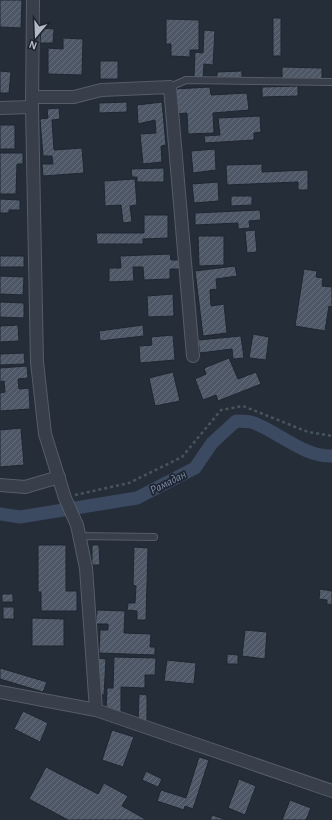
<svg xmlns="http://www.w3.org/2000/svg" width="332" height="820" viewBox="0 0 332 820" font-family="'Alegreya Sans',sans-serif">
  <defs>
    <pattern id="building-hatch" width="6" height="6" patternUnits="userSpaceOnUse"><rect width="6" height="6" fill="#4d5765"/><path d="M-1 1l2-2M0 6l6-6M5 7l2-2" fill="none" stroke="#646d7a"/></pattern>
  </defs>
  <rect width="100%" height="100%" fill="#252d39"/>
  <g fill="none" stroke-linecap="round" stroke-linejoin="round">
    <path stroke="#3c4a61" stroke-width="13" d="M0,514l20,3 117,-19 58,-30 17,-25 24,-22c6,0 13,0 18,2 26,10 50,34 78,33"/>
  </g>
  <g fill="url(#building-hatch)" stroke="#1f2631">
    <path d="M0,0h22l-1,28 -21,-1z"/>
    <rect x="273" y="18" width="8" height="38"/>
    <path d="M166,19l33,1v30h-9v7l-19,-1v-12h-5z"/>
    <path d="M41,28l13,1 -1,14h-13z"/>
    <path d="M204,30l11,1 -2,34 -9,-1 -1,14h-9l1,-26 8,1z"/>
    <path d="M63,38l20,1 -1,36 -34,-1v-26l15,1z"/>
    <rect x="100" y="61" width="18" height="18"/>
    <path d="M282,67l40,1v12l-40,-1z"/>
    <path d="M0,71l11,1 -2,21h-9z"/>
    <path d="M242,71v8h-25v-7z"/>
    <path d="M298,86v10l-36,1v-10z"/>
    <path d="M210,87l1,8 36,-2 2,17 -36,3 1,20 -26,1 -1,-21 -11,1 -2,-25z"/>
    <path d="M127,102v10l-28,1v-10z"/>
    <path d="M162,102l4,43 -5,1 1,16 -19,2 -3,-30 16,-1 -1,-13 -17,4 -1,-19z"/>
    <path d="M59,108l1,11 -8,1 2,30 28,-2 2,25 -41,3 -1,-12h11l-1,-8h-9l-3,-37 8,-1 -1,-9z"/>
    <path d="M260,116l1,16 -7,1v7l-49,3 -1,-7 16,-1 -2,-17z"/>
    <rect x="0" y="125" width="15" height="24"/>
    <path d="M215,149l1,21 -23,3 -2,-22z"/>
    <path d="M0,153h23v11h-6l-1,30h-16z"/>
    <path d="M262,164v8l46,-2v20h-10v-8l-71,3 -1,-20z"/>
    <path d="M164,168v14h-27v-5h-5l-1,-8z"/>
    <path d="M135,179l2,26 -7,1 2,16 -9,1 -2,-18 -16,1 -1,-25z"/>
    <path d="M218,182l1,19 -25,2 -2,-19z"/>
    <path d="M231,196h21v9l-21,1z"/>
    <path d="M0,199l20,1v10h-11v3h-9z"/>
    <path d="M260,210l1,10 -12,1 1,7 -12,1v-6l-43,2v-12z"/>
    <path d="M144,215h24v23l-25,1v5h-46l-1,-11h48z"/>
    <path d="M255,230l2,22 -10,1 -2,-22z"/>
    <path d="M198,236h26v29l-25,1z"/>
    <path d="M170,254l1,6h10v9h-11v10l-26,1 -1,-13h-10l1,14 -25,1v-14h12l-1,-12z"/>
    <rect x="0" y="256" width="24" height="11"/>
    <path d="M235,266l2,10 -21,3 1,10 -7,1 1,16 13,-2 3,29 -24,3 -8,-65z"/>
    <path d="M304,269l13,2 -1,6 7,1 -1,8 10,1v20l-3,-1 -4,25 -30,-5z"/>
    <path d="M0,276l24,1 -1,18 -23,-1z"/>
    <path d="M173,294l1,22 -26,1 -1,-21z"/>
    <path d="M0,302l24,1v15l-24,-1z"/>
    <path d="M18,325l1,16 -19,1v-16z"/>
    <path d="M143,325l1,11 -44,5 -1,-10z"/>
    <path d="M253,334l16,3 -3,23 -17,-2z"/>
    <path d="M173,335l2,25 -35,3 -1,-17 13,-1 -1,-8z"/>
    <path d="M241,336l3,22 -11,1 -1,-10 -32,4 -2,-13z"/>
    <path d="M24,353l1,11 -25,1v-11z"/>
    <path d="M229,358l9,21 18,-7 5,12 -43,17 -2,-6 -13,5 -8,-21 11,-5 -2,-6z"/>
    <path d="M27,366l1,12 -10,1 1,10 10,-1 1,21 -30,2v-18l5,-1 -1,-11 -4,1v-14z"/>
    <path d="M173,372l7,29 -25,5 -6,-28z"/>
    <path d="M21,428l3,37 -24,2v-37z"/>
    <path d="M38,545h28v46h11v20h-36v-19h-3z"/>
    <path d="M92,545h7l1,20h-8z"/>
    <path d="M134,547l14,1 -2,72h-9v-9l-10,-1 1,-7h7l1,-17 -3,-1z"/>
    <path d="M320,589l12,2v14l-5,-1v-4l-8,-1z"/>
    <rect x="2" y="594" width="11" height="8"/>
    <rect x="3" y="607" width="11" height="12"/>
    <path d="M97,610l28,1 -1,22 27,1 -1,13h5v8l-56,-2 1,-23h8v-6h-12z"/>
    <path d="M32,618l32,1v27h-32z"/>
    <path d="M245,630l22,2 -2,27 -23,-3z"/>
    <path d="M227,654l11,1v9h-11z"/>
    <path d="M114,657l42,1 -1,17h-10v13l-24,-1v26l-15,-1 1,-24h6z"/>
    <path d="M97,658l9,1 -2,36 -9,-1z"/>
    <path d="M167,660l29,3 -2,21 -30,-3z"/>
    <path d="M0,668l47,14 -4,10 -43,-13z"/>
    <path d="M139,694l8,1v26h-9z"/>
    <path d="M23,711l25,12 -8,19 -26,-13z"/>
    <path d="M112,730l22,7 -11,30 -21,-7z"/>
    <path d="M199,757l10,3 -16,49 -8,-3 -1,4 -27,-9 4,-11 25,8z"/>
    <path d="M46,767l52,27 6,-11 24,13 -6,10 25,14h-79l-39,-21z"/>
    <path d="M146,771l16,8 -4,8 -16,-7z"/>
    <path d="M239,779l17,7 -11,29 -17,-7z"/>
    <path d="M290,800l21,8 -5,12h-24z"/>
    <path d="M212,815l15,5h-17z"/>
  </g>
  <g fill="none" stroke-linecap="round" stroke-linejoin="round">
    <defs>
      <g id="service">
        <path d="M170,87l16,-7 146,2"/>
        <path d="M79,536l75,1"/>
      </g>
      <g id="minor">
        <path d="M33,0l-1,107 5,255 8,72 20,64 12,27 9,43 10,142 236,81"/>
        <path d="M33,97h41l27,-7 69,-3 23,269"/>
        <path d="M0,108l32,-1"/>
        <path d="M0,485l25,2 34,-10"/>
        <path d="M0,692l96,18"/>
      </g>
    </defs>
    <use href="#service" stroke="#565d68" stroke-width="8"/>
    <use href="#minor" stroke="#565d68" stroke-width="14"/>
    <path stroke="#46565a" stroke-width="2.5" stroke-dasharray="3 3" stroke-linecap="butt" d="M75,495l54,-12 53,-26 39,-47 22,-4 65,26 24,4"/>
    <use href="#service" stroke="#383f4a" stroke-width="6"/>
    <use href="#minor" stroke="#383f4a" stroke-width="12"/>
  </g>
  <g text-anchor="middle" stroke-width="3.5" stroke-linejoin="round" paint-order="stroke">
    <g font-size="12" font-style="italic" fill="#7e8faa" stroke="#1d242f">
      <text transform="translate(168 482) rotate(-27)" y="4">Рамадан</text>
    </g>
  </g>
  <g transform="translate(36 36) rotate(199)" stroke="#1d242f" stroke-width="3" paint-order="stroke">
  <path d="M0-3L7 15L0 10L-7 15Z" fill="#b3bac5"/>
  <text y="-6" font-size="11" font-weight="bold" text-anchor="middle" fill="#b3bac5">N</text>
  </g>
</svg>
